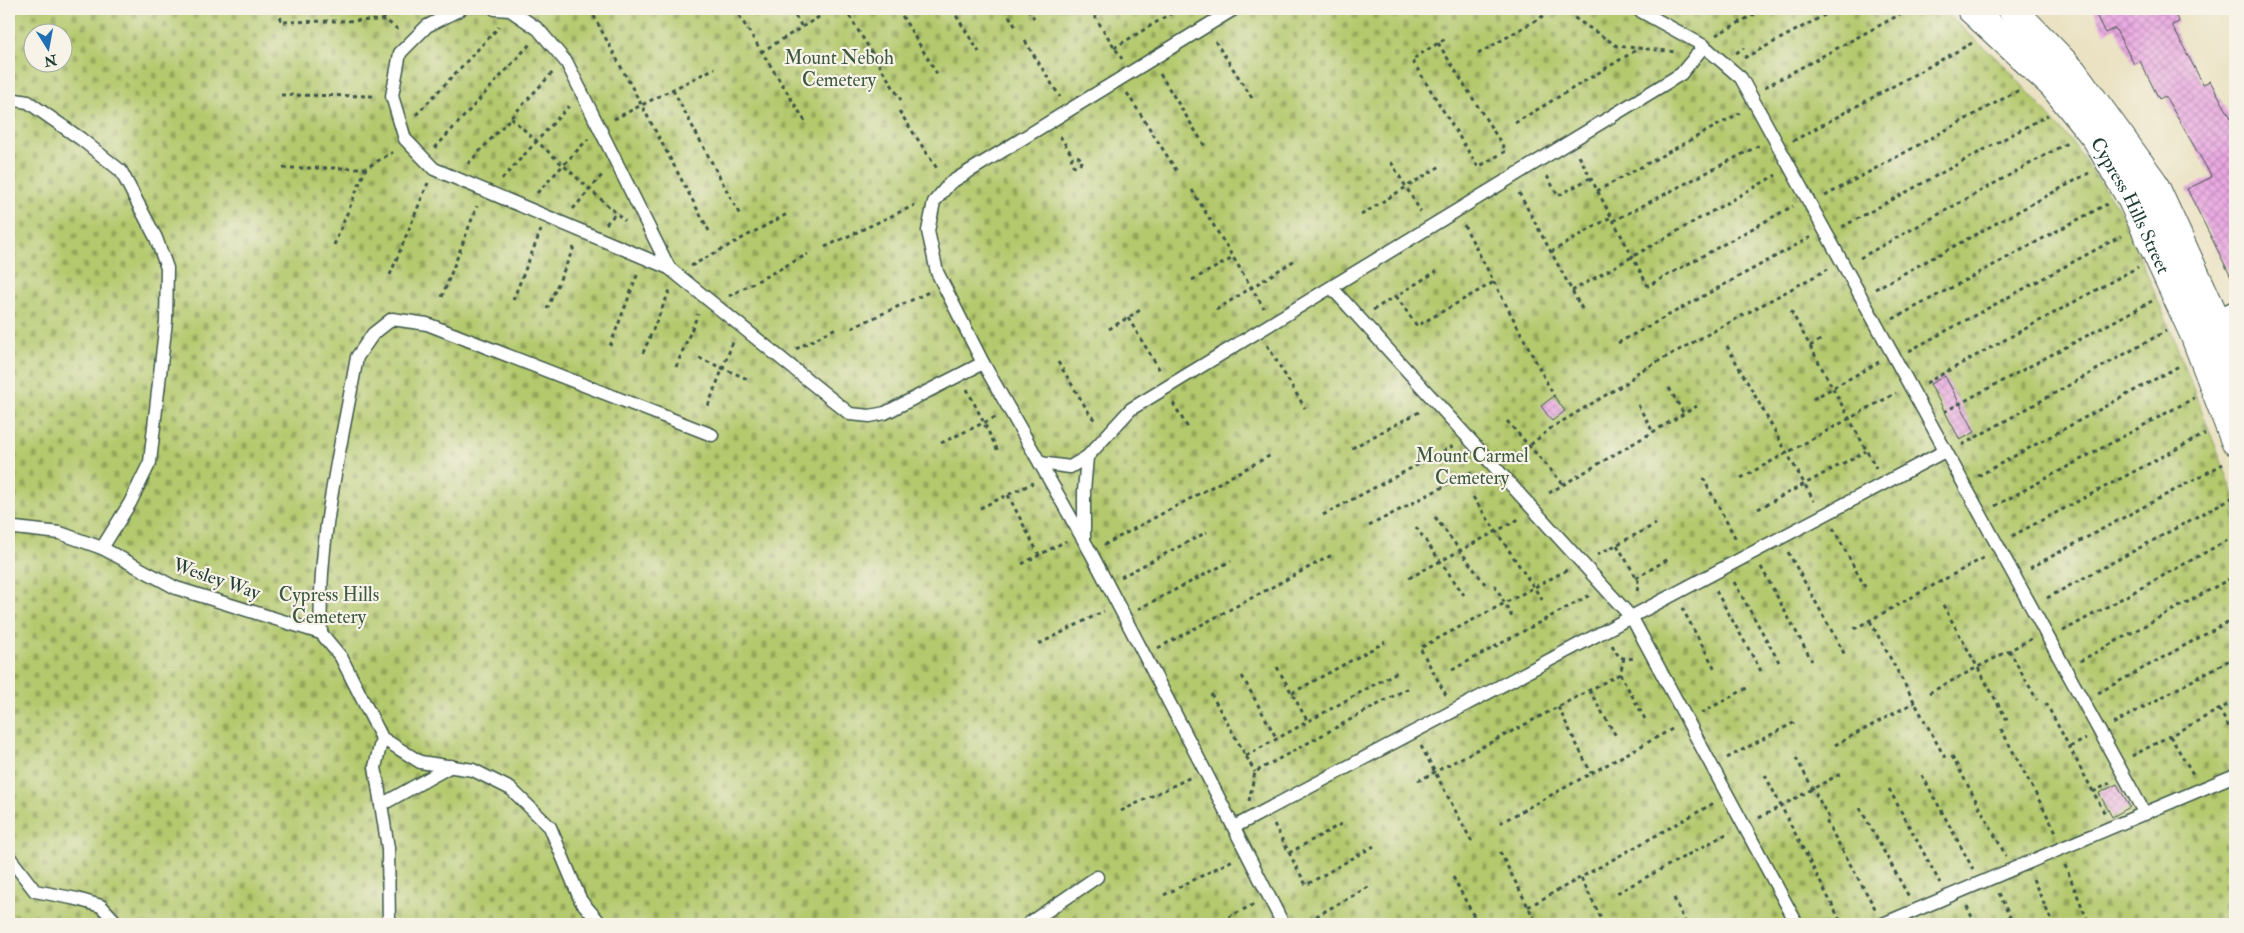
<svg xmlns="http://www.w3.org/2000/svg" width="2244" height="933" viewBox="0 0 2244 933" font-family="'IM FELL Double Pica',serif">
  <defs>
    <pattern id="cemetery-stones" width="16" height="16" patternUnits="userSpaceOnUse" patternTransform="scale(1.25)"><rect width="16" height="16" fill="#b4c96d"/><path d="M2 7V4a2 2 0 0 1 4 0v3zM10 15v-3a2 2 0 0 1 4 0v3z" fill="#92a45a"/></pattern>
    <pattern id="building-cross-hatch" width="8" height="8" patternUnits="userSpaceOnUse" patternTransform="scale(1.25)"><rect width="8" height="8" fill="#eaa7e2"/><path d="M0 0l8 8M0 8l8-8" fill="none" stroke="#bd89b8"/></pattern>
  </defs>
  <rect width="100%" height="100%" fill="#f7f3e8"/>
  <filter id="ink" filterUnits="userSpaceOnUse"><feTurbulence type="fractalNoise" baseFrequency=".02" numOctaves="2"/><feDisplacementMap in="SourceGraphic" scale="10" xChannelSelector="R" yChannelSelector="G"/><feConvolveMatrix kernelMatrix="1 2 1 2 8 2 1 2 1" color-interpolation-filters="sRGB"/></filter>
  <filter id="wash" filterUnits="userSpaceOnUse"><feTurbulence type="fractalNoise" baseFrequency=".0096" numOctaves="4" result="noise"/><feDisplacementMap in="SourceGraphic" scale="20" xChannelSelector="R" yChannelSelector="G"/><feGaussianBlur stdDeviation="1.12" result="paint"/><feColorMatrix in="noise" values="0 0 0 0 0 0 0 0 0 0 0 0 0 0 0 0 0 1.4 0 .05"/><feComposite in="paint" operator="in"/></filter>
  <g filter="url(#wash)">
    <rect width="100%" height="100%" fill="#ebe2c3"/>
    <path fill="url(#cemetery-stones)" stroke="#6a8350" fill-rule="evenodd" d="M9,9h1932l66,59 64,73 48,68 51,120 65,168v417l-15,10h-2211zM32,32h30v30h-30z"/>
    <g id="blocks">
      <g fill="url(#building-cross-hatch)">
        <path d="M2093,9h79l7,13 -7,3 31,59 7,-3 25,44v160l-48,-96 25,-12 -47,-81 -6,3 -19,-38 -6,3 -19,-36 -10,5z"/>
        <path d="M1945,376l30,56 -15,8 -30,-56z"/>
        <path d="M1554,396l11,15 -13,10 -11,-15z"/>
        <path d="M2117,784l13,23 -18,10 -13,-24z"/>
      </g>
    </g>
  </g>
  <g filter="url(#ink)">
    <use href="#blocks" fill-opacity="0" stroke="#3e5649" stroke-width="1"/>
    <g fill="none" stroke-linecap="round" stroke-linejoin="round">
      <defs>
        <g id="service">
          <path d="M461,9l-34,17 -27,27 -8,43 13,43 29,30 235,99 181,146 20,2 15,-3 98,-50"/>
          <path d="M495,9l15,1 28,19 29,34 102,205"/>
          <path d="M1234,9l-284,174 -16,19 -6,29 9,41 46,91 108,190 114,218 78,153"/>
          <path d="M1637,9l67,37 37,32 404,736"/>
          <path d="M9,99l19,3 53,37 40,32 35,67 11,30 -1,53 -16,141 -20,41 -28,45"/>
          <path d="M1332,288l300,330 165,306"/>
          <path d="M1040,463l30,4 17,-10"/>
          <path d="M9,529l6,-1 45,5 42,15 74,40 145,45 20,24 41,81 38,24 53,8 38,19 39,38 31,74 20,23"/>
          <path d="M1084,539v-48l3,-34 44,-48 550,-335 23,-28"/>
          <path d="M321,633c-4,-93 20,-185 36,-276l16,-23 19,-15 35,5 285,111"/>
          <path d="M382,738l-7,29 13,81 1,76"/>
          <path d="M381,805l70,-39"/>
          <path d="M1234,827l711,-376"/>
          <path d="M9,857l26,34 42,8 24,7 17,18"/>
          <path d="M1028,924l69,-47"/>
          <path d="M1883,924l352,-149"/>
        </g>
        <path id="minor" d="M2199,332l36,-18"/>
        <g id="tertiary">
          <path id="s1" d="M1971,9l82,76 43,53 36,62 62,134 41,107"/>
          <path d="M2012,9l61,63 80,110 65,142 17,46"/>
        </g>
      </defs>
      <use href="#service" stroke="#3e5649" stroke-width="15"/>
      <use href="#minor" stroke="#3e5649" stroke-width="28"/>
      <use href="#tertiary" stroke="#3e5649" stroke-width="30"/>
      <g stroke="#3e5649" stroke-width="3" stroke-dasharray="4 4" stroke-linecap="butt">
        <path d="M280,9l1,13 105,-2"/>
        <path d="M381,9l2,9 17,13"/>
        <path d="M590,9l119,222"/>
        <path d="M735,9l70,112"/>
        <path d="M791,9l11,18"/>
        <path d="M845,9l56,91"/>
        <path d="M898,9l41,68"/>
        <path d="M952,9l27,43"/>
        <path d="M1005,9l12,20"/>
        <path d="M1028,9l6,9"/>
        <path d="M1090,9l32,50"/>
        <path d="M1561,9l56,37 60,6"/>
        <path d="M1679,13l8,-4"/>
        <path d="M1716,35l48,-26"/>
        <path d="M1025,41l35,56"/>
        <path d="M1215,41l39,60"/>
        <path d="M1438,43l68,108 -28,16 -66,-107c11,-8 23,-15 35,-22"/>
        <path d="M1114,48l64,-39"/>
        <path d="M761,52l71,-43"/>
        <path d="M1736,53l8,-5"/>
        <path d="M1478,54l77,-45"/>
        <path d="M1744,58l92,-49"/>
        <path d="M1160,74l46,74"/>
        <path d="M1765,87l145,-78"/>
        <path d="M673,90l68,127"/>
        <path d="M1127,93l51,80"/>
        <path d="M281,95l95,1"/>
        <path d="M899,111l39,59"/>
        <path d="M416,115l83,-88"/>
        <path d="M511,118l114,103"/>
        <path d="M614,119l101,-51"/>
        <path d="M1515,123l123,-74"/>
        <path d="M1060,136l13,21"/>
        <path d="M1793,141l179,-98"/>
        <path d="M435,148l95,-104"/>
        <circle cx="1076" cy="161" r="5"/>
        <path d="M1579,156l69,130 145,-80"/>
        <path d="M1391,162l30,50"/>
        <path d="M468,164l85,-92"/>
        <path d="M283,168h83"/>
        <path d="M1547,176l11,20 32,-18"/>
        <path d="M502,179l67,-73"/>
        <path d="M1192,190l72,118"/>
        <path d="M1597,191l143,-78"/>
        <path d="M537,193l51,-54"/>
        <path d="M1519,193l64,118"/>
        <path d="M1825,196l196,-107"/>
        <path d="M573,209l30,-35"/>
        <path d="M1361,215l81,-50"/>
        <path d="M1613,221l147,-76"/>
        <path d="M606,224l11,-12"/>
        <path d="M1464,225l90,171"/>
        <path d="M1842,227l206,-112"/>
        <path d="M334,245l32,-77 27,-16"/>
        <path d="M825,247l90,-42"/>
        <path d="M1551,252l60,-35"/>
        <path d="M1860,258l209,-116"/>
        <path d="M691,266l96,-52"/>
        <path d="M390,275l38,-92"/>
        <path d="M1192,280l41,-22"/>
        <path d="M1875,289l214,-116"/>
        <path d="M1572,291l204,-116"/>
        <path d="M729,296l79,-42"/>
        <path d="M1396,296l21,30 77,-44"/>
        <path d="M442,297l35,-91"/>
        <path d="M513,300l28,-70"/>
        <path d="M547,309l27,-62"/>
        <path d="M1216,310l79,-50"/>
        <path d="M1373,310l64,-39"/>
        <path d="M1791,311l85,157"/>
        <path d="M1128,318l33,54"/>
        <path d="M1893,319l214,-115"/>
        <path d="M852,328l77,-36"/>
        <path d="M1109,329l33,-20"/>
        <path d="M1618,343l193,-106"/>
        <path d="M1267,345l38,63"/>
        <path d="M610,346l28,-73"/>
        <path d="M1727,346l87,155"/>
        <path d="M1810,346l14,-8"/>
        <path d="M796,349l42,-22"/>
        <path d="M1909,351l212,-115"/>
        <path d="M643,353l27,-63"/>
        <path d="M699,358l51,22"/>
        <path d="M1058,362l33,54 6,6"/>
        <path d="M676,367l22,-53"/>
        <path d="M1926,383l212,-116"/>
        <path d="M1669,388l15,26"/>
        <path d="M967,389l31,62"/>
        <path d="M1813,399l66,-37"/>
        <path d="M1173,403l15,25"/>
        <path d="M1638,405l15,27"/>
        <path d="M708,406l25,-64"/>
        <path d="M1944,412l208,-111"/>
        <path d="M1507,421l57,64"/>
        <path d="M941,443l55,-26"/>
        <path d="M1962,445l204,-114"/>
        <path d="M1352,448l69,-37"/>
        <path d="M1512,460l39,-32 80,-48 2,-5 195,-106"/>
        <path d="M1978,476l203,-111"/>
        <path d="M1703,478l34,63"/>
        <path d="M1741,478l155,-85"/>
        <path d="M1549,493l148,-87"/>
        <path d="M1008,495l31,60"/>
        <path d="M1473,497l70,104"/>
        <path d="M1995,506l199,-108"/>
        <path d="M980,508l53,-25"/>
        <path d="M1758,509l108,-58"/>
        <path d="M1323,515l130,-69"/>
        <path d="M1435,517l50,67"/>
        <path d="M1369,526l106,-56"/>
        <path d="M1416,527l48,68"/>
        <path d="M1833,528l32,59"/>
        <path d="M2012,536l193,-102"/>
        <path d="M1104,545l167,-90"/>
        <path d="M1617,545l21,35 -1,15"/>
        <path d="M1788,552l57,103"/>
        <path d="M1597,555l59,-31"/>
        <path d="M1022,564l44,-23"/>
        <path d="M1761,567l51,94"/>
        <path d="M2030,568l193,-104"/>
        <path d="M1121,577l86,-45"/>
        <path d="M1409,578l110,-59"/>
        <path d="M1636,578l34,-20"/>
        <path d="M1734,582l45,80"/>
        <path d="M1495,585l17,32"/>
        <path d="M1716,591l45,80"/>
        <path d="M2047,598l188,-102"/>
        <path d="M1943,605l65,117"/>
        <path d="M1682,608l33,61"/>
        <path d="M1138,609l93,-48"/>
        <path d="M1870,621l75,137"/>
        <path d="M1854,629l131,-72"/>
        <path d="M2063,631l172,-95"/>
        <path d="M1039,644l65,-33"/>
        <path d="M1612,645l7,12 9,2 6,-1"/>
        <path d="M1158,648l174,-93"/>
        <path d="M2009,650l28,50"/>
        <path d="M1624,658l-4,16 25,45"/>
        <path d="M2080,661l155,-85"/>
        <path d="M1277,667l31,55"/>
        <path d="M1452,670l138,-75"/>
        <path d="M1242,676l35,63"/>
        <path d="M1589,690l27,46"/>
        <path d="M1292,693l93,-51"/>
        <path d="M1929,693l102,-54"/>
        <path d="M2098,693l137,-75"/>
        <path d="M1211,694l44,78"/>
        <path d="M1446,695l-26,-47 147,-78"/>
        <path d="M2046,703l59,111"/>
        <path d="M1558,707l33,66"/>
        <path d="M2219,709l16,29"/>
        <path d="M1701,713l48,-26"/>
        <path d="M2113,724l122,-67"/>
        <path d="M2001,729l55,103"/>
        <path d="M2170,736l23,38"/>
        <path d="M1835,745l80,-43"/>
        <path d="M1421,746l51,96"/>
        <path d="M2070,747l16,-8"/>
        <path d="M1246,756l151,-84"/>
        <path d="M1952,756l54,100"/>
        <path d="M2132,756l103,-55"/>
        <path d="M1727,758l70,-37"/>
        <path d="M1796,758l33,60 -2,5 49,87"/>
        <path d="M1765,775l77,149"/>
        <path d="M1922,775l51,94"/>
        <path d="M1418,781l202,-107"/>
        <path d="M1889,789l51,94"/>
        <path d="M2093,792l17,-9"/>
        <path d="M1249,801l6,-29 153,-84"/>
        <path d="M1860,808l49,89"/>
        <path d="M1121,811l70,-34"/>
        <path d="M1759,818l81,-44"/>
        <path d="M1500,823l174,-95"/>
        <path d="M1274,824l32,61 68,-39"/>
        <path d="M1500,852l37,72"/>
        <path d="M1289,853l52,-29"/>
        <path d="M2065,865l24,59"/>
        <path d="M1453,877l25,47"/>
        <path d="M1581,878l23,46"/>
        <path d="M2033,879l20,45"/>
        <path d="M1617,893l113,-61"/>
        <path d="M1999,893l14,31"/>
        <path d="M1164,895l69,-35"/>
        <path d="M1674,898l12,26"/>
        <path d="M1967,906l8,18"/>
        <path d="M1528,907l186,-104"/>
        <path d="M1214,924l41,-20"/>
        <path d="M1302,924l70,-39"/>
      </g>
      <use href="#service" stroke="#fff" stroke-width="12"/>
      <use href="#minor" stroke="#fff" stroke-width="25"/>
      <use href="#tertiary" stroke="#fff" stroke-width="28"/>
    </g>
  </g>
  <g text-anchor="middle" stroke-width="4.5" stroke-linejoin="round" paint-order="stroke">
    <g font-size="19" fill="#3d593f" stroke="#f7f3e8">
      <text x="839" y="64">Mount Neboh<tspan x="839" dy="22">Cemetery</tspan></text>
      <text x="1472" y="462">Mount Carmel<tspan x="1472" dy="22">Cemetery</tspan></text>
      <text x="329" y="601">Cypress Hills<tspan x="329" dy="22">Cemetery</tspan></text>
    </g>
    <g font-size="19" fill="#1f3d34" stroke="#f7f3e8">
      <text dy="7" stroke="none"><textPath href="#s1" startOffset="256">Cypress Hills Street</textPath></text>
      <text transform="translate(217 578) rotate(19)" y="7">Wesley Way</text>
    </g>
  </g>
  <rect width="2244" height="933" fill="none" stroke="#f7f3e8" stroke-width="30"/>
  <g transform="translate(48 48) rotate(169)"><circle r="24" fill="#f7f3e8" stroke="#a1aaa0"/>
  <path d="M0-4L9 19L0 12L-9 19Z" fill="#1f6fb2"/>
  <text y="-8" font-size="14" font-weight="bold" text-anchor="middle" fill="#1f3d34">N</text>
  </g>
</svg>
